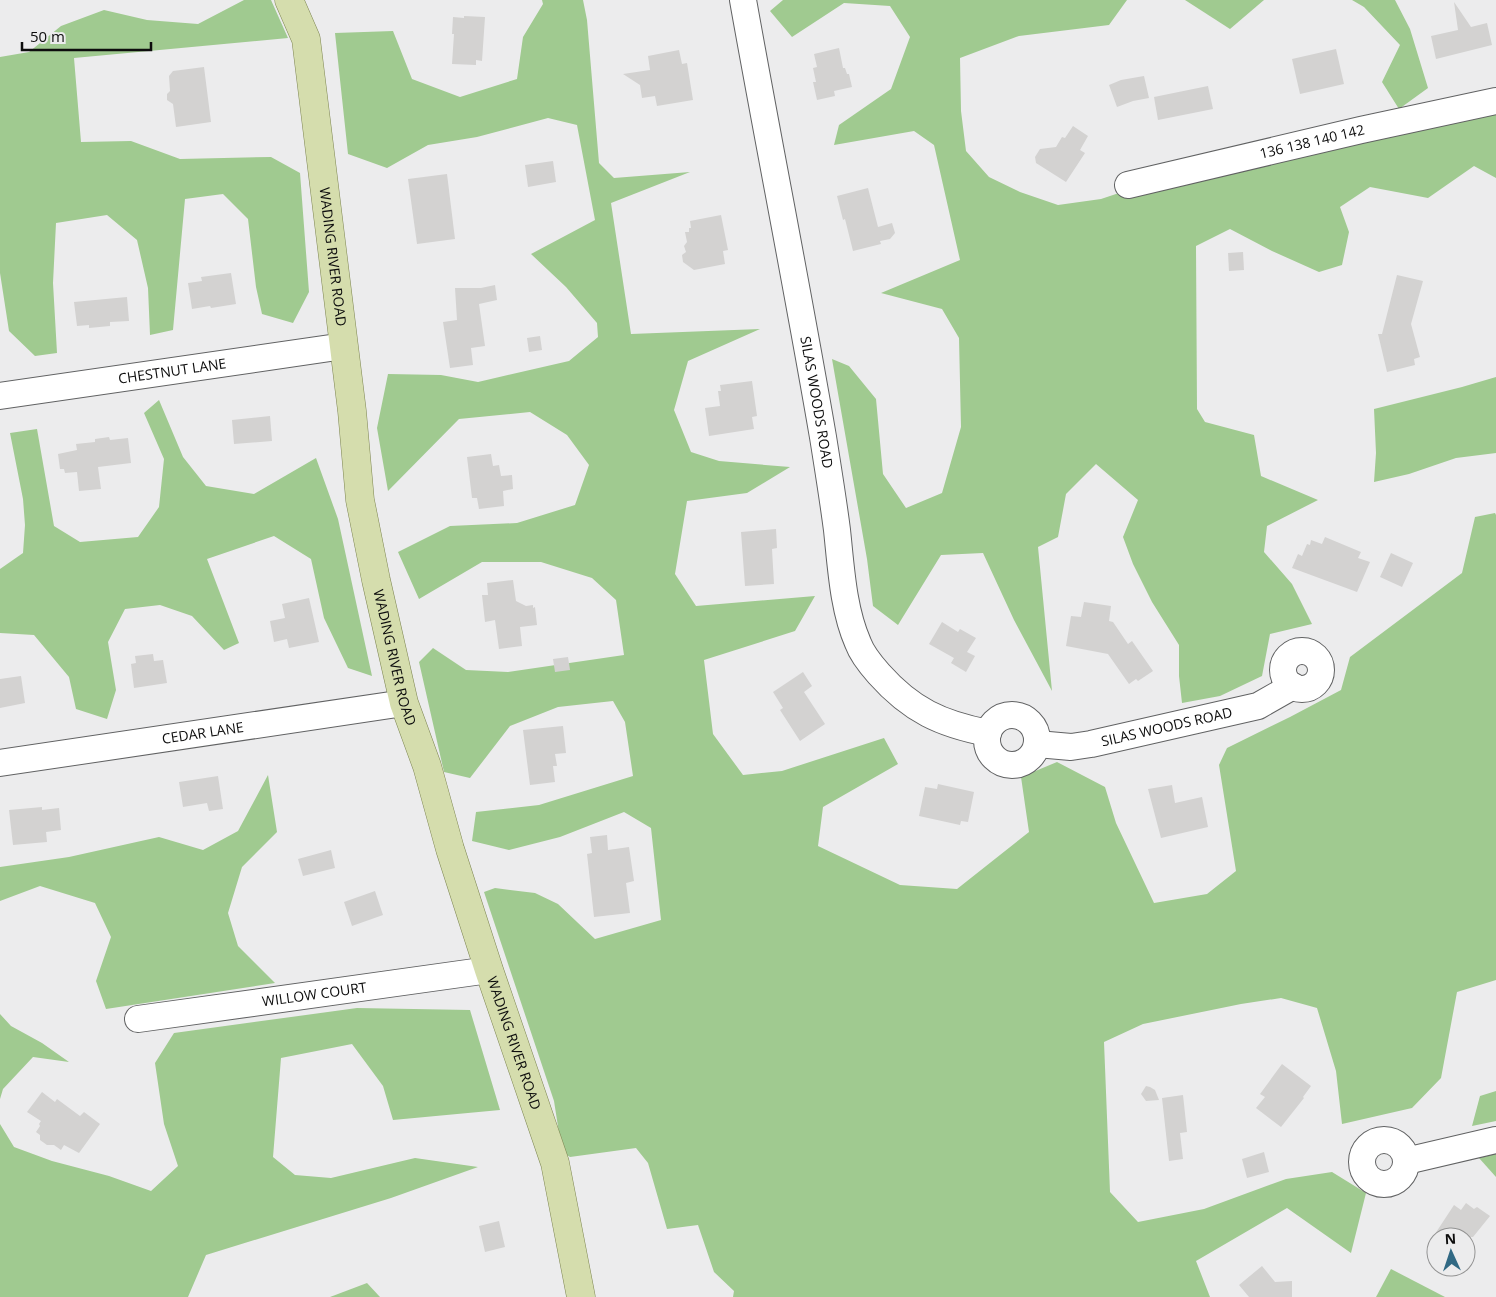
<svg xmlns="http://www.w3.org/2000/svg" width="1496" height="1297" viewBox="0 0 1496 1297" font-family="'Open Sans',sans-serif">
  <rect width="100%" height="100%" fill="#ececed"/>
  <g fill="#a0ca90">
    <path d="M244,0h27l17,38 -214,20 7,84 50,-1 49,18 91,-2 29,16 9,119 -16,31 -31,-9 -6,-27 -8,-68 -25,-25 -38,5 -12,131 -23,5 -2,-47 -11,-48 -30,-25 -51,8 -3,60 4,70 -22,3 -26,-25 -9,-58v-216l29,-5 32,-26 43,-16 43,10 51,4z"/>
    <path d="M542,0h41l4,20 12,143 15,15 76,-6 -79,31 20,131 129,-5 -72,32 -14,49 17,42 28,9 71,6 -43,26 -60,8 -12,73 21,32 119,-10 -20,35 -91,29 9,74 30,41 39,-4 102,-33 14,26 -75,43 -5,39 82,39 57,4 72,-57 -8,-55 36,-15 48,25 11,36 38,80 53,-9 29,-23 -17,-106 8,-17 63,-31 51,-27 9,-33 112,-84 13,-56 20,-4 1,2v465l-39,12 -16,86 -29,30 -70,16 -6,-53 -19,-63 -36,-10 -40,6 -98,20 -39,18 6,150 28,30 66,-13 82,-30 46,-7 34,21 -15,60 -64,-45 -91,53 14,36h-477l1,-6 -20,-19 -16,-47 -31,4 -19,-66 -12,-15 -66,9 -8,-5 -8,-51 -70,-209 11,-4 40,5 23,11 37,35 66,-19 -10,-92 -27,-16 -64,25 -51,13 -37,-9 4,-29 63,-7 94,-29 -8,-54 -12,-21 -55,6 -48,19 -40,52 -26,-6 -25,-110 14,-14 33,22 42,2 116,-17 -8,-55 -24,-22 -51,-16h-59l-63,37 -21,-47 52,-26 67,-3 58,-18 14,-40 -22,-30 -37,-23 -71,7 -71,72 -11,-63 11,-54 53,1 37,7 91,-21 29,-24 -1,-14 -31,-36 -35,-33 64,-34 -18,-95 -29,-7 -71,19 -49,8 -41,23 -39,-14 -13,-121 58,-2 19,48 48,18 57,-18 6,-42 20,-33z"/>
    <path d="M783,0h344l-18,25 -90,11 -59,22 1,53 5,40 23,26 31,15 38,13 43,-6 51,-17 21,4 323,-73v65l-22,-12 -46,32 -58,-11 -30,20 9,25 -7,33 -23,7 -47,-21 -42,-22 -34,17 1,163 8,13 49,13 7,41 57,24 -51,26 -3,26 28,32 20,40 -42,10 -8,42 -42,20 -38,7 -3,-27v-31l-27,-43 -19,-38 -10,-27 15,-37 -42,-36 -30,30 -8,43 -20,10 14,144 -38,-71 -31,-67 -42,2 -43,70 -25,-19 -6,-47 -35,-200 17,7 27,33 7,75 23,34 36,-15 19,-66 -2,-89 -17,-29 -61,-16 79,-33 -26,-115 -20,-14 -80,14 5,-20 52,-36 19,-52 -20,-31 -46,-3 -52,34 -22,-26z"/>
    <path d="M1185,0h79l-34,29z"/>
    <path d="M1352,0h43l15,29 18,59 -29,21 -17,-27 18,-37 -36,-38z"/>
    <path d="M1496,377v76l-40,5 -47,16 -35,8 2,-29 -2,-44 88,-22z"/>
    <path d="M159,400l24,57 23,29 48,8 62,-36 22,61 34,157 -24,-8 -24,-50 -13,-59 -37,-23 -67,23 32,84 -15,7 -32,-34 -32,-11 -35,4 -17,33 8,48 -9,29 -31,-10 -7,-32 -35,-42 -34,-2v-64l23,-16 2,-28 -2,-26 -13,-66 27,-4 17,97 26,16 58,-5 21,-30 5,-48 -20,-46z"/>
    <path d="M268,775l9,57 -35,35 -14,46 10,33 37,37 -169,26 -10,-28 15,-44 -16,-34 -55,-17 -40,15v-34l69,-10 90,-20 44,13 35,-19z"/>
    <path d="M357,1008l113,2 30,100 -107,10 -10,-34 -31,-42 -71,14 -8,99 22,18 36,3 84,-20 63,9 -87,31 -185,57 -18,42h-188v-173l14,23 38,14 57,15 42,15 27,-25 -14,-42 -9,-61 19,-30z"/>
    <path d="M0,1014l11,12 31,17 27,19 -36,-5 -30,32 -3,10z"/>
    <path d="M1496,1091v30l-24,5 8,-30z"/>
    <path d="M1496,1154v23l-17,-19z"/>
    <path d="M1391,1269l54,28h-69z"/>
    <path d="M367,1283l13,14h-50z"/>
  </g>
  <g fill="#d3d2d1">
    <path d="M1454,2l17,25 16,-4 5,22 -56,14 -5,-23 27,-6z"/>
    <path d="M464,16l21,1 -3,44 -6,-1v5l-24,-1 2,-30h-2l1,-17 11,1z"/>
    <path d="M839,48l4,20h2l2,6h2l3,13 -18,4 1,5 -18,4 -4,-18h3l-3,-14 4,-1 -3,-13z"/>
    <path d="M1336,49l8,35 -44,10 -8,-35z"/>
    <path d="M679,50l3,14 5,-1 6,37 -36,6 -2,-10 -13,2 -2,-13 -17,-11 27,-4 -2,-14z"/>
    <path d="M204,67l7,55 -35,5 -3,-23 -6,-4v-6l3,-3 -1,-15 4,-5z"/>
    <path d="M1144,76l5,22 -16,3 -16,6 -8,-22 12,-5z"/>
    <path d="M1208,86l5,23 -55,11 -4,-23z"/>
    <path d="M1073,126l15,10 -8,14 5,3 -19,29 -30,-19 -1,-6 5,-8 16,-2 6,-10 3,1z"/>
    <path d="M553,161l3,21 -28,5 -3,-22z"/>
    <path d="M447,174l8,65 -38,5 -9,-65z"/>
    <path d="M868,188l10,39 14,-4 3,10 -5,6 -10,2 1,3 -28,7 -8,-32 -2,1 -6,-24z"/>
    <path d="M721,215l7,35 -5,1 2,13 -31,6 -11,-8 -1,-7 4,-3 -2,-6 3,-4 -2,-10h4v-4h2l-1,-7z"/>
    <path d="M1243,252l1,18 -15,1 -1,-18z"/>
    <path d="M231,273l5,31 -25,4 -1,-2 -18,3 -4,-26 14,-2 -1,-4z"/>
    <path d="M1397,275l26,6 -12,43 9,33 -6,2 1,6 -28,7 -9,-38h4z"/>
    <path d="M495,285l2,15 -18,4 6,42 -14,2 2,17 -23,3 -7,-46 14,-2 -2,-32h26z"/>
    <path d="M127,297l2,24 -19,1v4l-21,2v-3l-12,1 -3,-24z"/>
    <path d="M540,336l2,14 -13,2 -2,-14z"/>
    <path d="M752,381l5,35 -5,1 2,12 -45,7 -4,-28 15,-2 -2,-15h3l-1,-6z"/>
    <path d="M270,416l2,25 -38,3 -2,-24z"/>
    <path d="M109,437l1,3 18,-2 3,25 -33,4 3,22 -22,2 -2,-19 -12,1 -1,-4h-4l-2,-15 19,-4 -1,-6 19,-2v-3z"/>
    <path d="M491,454l2,12 6,-1 2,11 11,-1 1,14 -10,2 1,15 -25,3 -2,-11h-5l-5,-41z"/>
    <path d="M776,529l1,19 -5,1 2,35 -29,2 -4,-54z"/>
    <path d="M1325,537l36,15 -3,6 12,4 -13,30 -65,-24 6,-14 4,2 5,-12 3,1 1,-5 11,4z"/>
    <path d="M1391,553l22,10 -11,24 -22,-10z"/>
    <path d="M513,580l3,21 10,5 7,-1v3l2,-1 2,18 -17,2 2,19 -23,3 -4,-29 -10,2 -3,-27h6l-1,-12z"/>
    <path d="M309,598l10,44 -30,6 -2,-9 -13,3 -4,-21 15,-3 -3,-14z"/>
    <path d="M1084,602l27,4 -2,15 4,1 15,22 4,-3 21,30 -15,10 -2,-2 -7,5 -21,-30 -42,-8 5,-30 10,1z"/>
    <path d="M942,622l16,10 2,-3 16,9 -9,14 8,4 -9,16 -15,-9 3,-5 -25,-14z"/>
    <path d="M153,654l1,7 9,-1 4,23 -33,5 -3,-24 5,-1 -1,-7z"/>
    <path d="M568,657l2,13 -15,2 -2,-13z"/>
    <path d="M803,672l9,14 -8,6 21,32 -25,17 -20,-31 3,-2 -10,-16z"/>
    <path d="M21,676l4,27 -25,5v-29z"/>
    <path d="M563,726l3,27 -11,1 2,12h-4l2,16 -25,3 -7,-55z"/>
    <path d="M218,776l5,33 -14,2 -2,-8 -24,4 -4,-25z"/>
    <path d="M938,784l36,8 -6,30 -7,-1 -1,4 -41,-9 6,-29 12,2z"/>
    <path d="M1172,785l3,18 27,-6 6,30 -47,11 -13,-49z"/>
    <path d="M42,807v3l17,-2 2,22 -15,2 1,10 -34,3 -4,-35z"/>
    <path d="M607,835l1,15 21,-3 5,34 -8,2 4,30 -36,4 -7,-63 5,-1 -2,-16z"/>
    <path d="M331,850l4,18 -32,8 -5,-17z"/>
    <path d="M375,891l8,24 -31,11 -8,-24z"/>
    <path d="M1282,1064l29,22 -8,11 1,1 -23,29 -25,-19 9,-11 -5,-3z"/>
    <path d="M1146,1086l4,1 5,3 4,10 -13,1 -5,-7z"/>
    <path d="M42,1092l13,10 2,-3 23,17 4,-4 16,12 -21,29 -15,-8 -3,5 -7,-5h-7l-7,-5v-5l-4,-3 4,-6 -1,-2 2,-3 -14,-9z"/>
    <path d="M1183,1095l4,37 -7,1 3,26 -14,2 -7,-63z"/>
    <path d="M1264,1152l5,20 -22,6 -5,-19z"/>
    <path d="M1466,1203l8,6 3,-2 13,9 -17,21h-40l21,-32 7,5z"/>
    <path d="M499,1221l6,26 -20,5 -6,-26z"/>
    <path d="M1262,1266l13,16 17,-1v16h-43l-10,-12z"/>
  </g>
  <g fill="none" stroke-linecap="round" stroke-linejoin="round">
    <defs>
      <g id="minor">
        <path id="s1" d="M743,0c26,146 55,291 80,437 5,31 10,62 14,93 4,37 6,79 21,113 4,11 13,22 21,31 32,36 62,50 109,59"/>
        <path id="s2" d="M1128,185l233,-55 135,-29"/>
        <path id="s3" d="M0,396l344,-50"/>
        <circle cx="1302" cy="670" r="19"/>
        <circle cx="1012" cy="740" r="25"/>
        <path id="s4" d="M1037,744l34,3 20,-3 167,-38 35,-20"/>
        <path id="s5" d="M0,763l404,-60"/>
        <path id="s6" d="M138,1019l351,-49"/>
        <circle cx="1384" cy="1162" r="22"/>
        <path d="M1406,1161l90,-21"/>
      </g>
      <g id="major">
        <path id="s7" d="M289,0l17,39 46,372 8,89 16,80 28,123 23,63 23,83 39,121 66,193 26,134"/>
      </g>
    </defs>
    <use href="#minor" stroke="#616263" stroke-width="28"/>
    <use href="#major" stroke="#7d8552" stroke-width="29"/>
    <use href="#minor" stroke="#fff" stroke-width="26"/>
    <use href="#major" stroke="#d5ddad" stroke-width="28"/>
  </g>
  <g text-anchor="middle" stroke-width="5" stroke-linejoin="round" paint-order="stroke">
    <g font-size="14" fill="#0d0d0d" stroke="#ececed">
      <text dy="5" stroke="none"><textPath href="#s2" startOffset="189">136 138 140 142</textPath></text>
      <text dy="5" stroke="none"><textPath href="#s7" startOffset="262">WADING RIVER ROAD</textPath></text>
      <text dy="5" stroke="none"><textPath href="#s3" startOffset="174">CHESTNUT LANE</textPath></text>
      <text dy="5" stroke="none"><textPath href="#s1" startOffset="409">SILAS WOODS ROAD</textPath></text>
      <text dy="5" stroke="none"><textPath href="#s7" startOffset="668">WADING RIVER ROAD</textPath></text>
      <text dy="5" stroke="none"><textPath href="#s4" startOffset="132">SILAS WOODS ROAD</textPath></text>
      <text dy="5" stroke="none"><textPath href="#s5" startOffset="205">CEDAR LANE</textPath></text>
      <text dy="5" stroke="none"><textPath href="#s6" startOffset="178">WILLOW COURT</textPath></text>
      <text dy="5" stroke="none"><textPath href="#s7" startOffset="1072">WADING RIVER ROAD</textPath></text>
    </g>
  </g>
  <g transform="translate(1451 1252) rotate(357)"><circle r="24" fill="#ececed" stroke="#939393"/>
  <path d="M0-4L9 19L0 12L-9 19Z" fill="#316984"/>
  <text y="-8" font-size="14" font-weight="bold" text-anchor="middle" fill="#0d0d0d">N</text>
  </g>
  <path d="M22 42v8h129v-8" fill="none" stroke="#0d0d0d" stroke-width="2.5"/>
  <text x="30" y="42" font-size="15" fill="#0d0d0d" stroke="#ececed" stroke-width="4" paint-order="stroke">50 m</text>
</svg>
